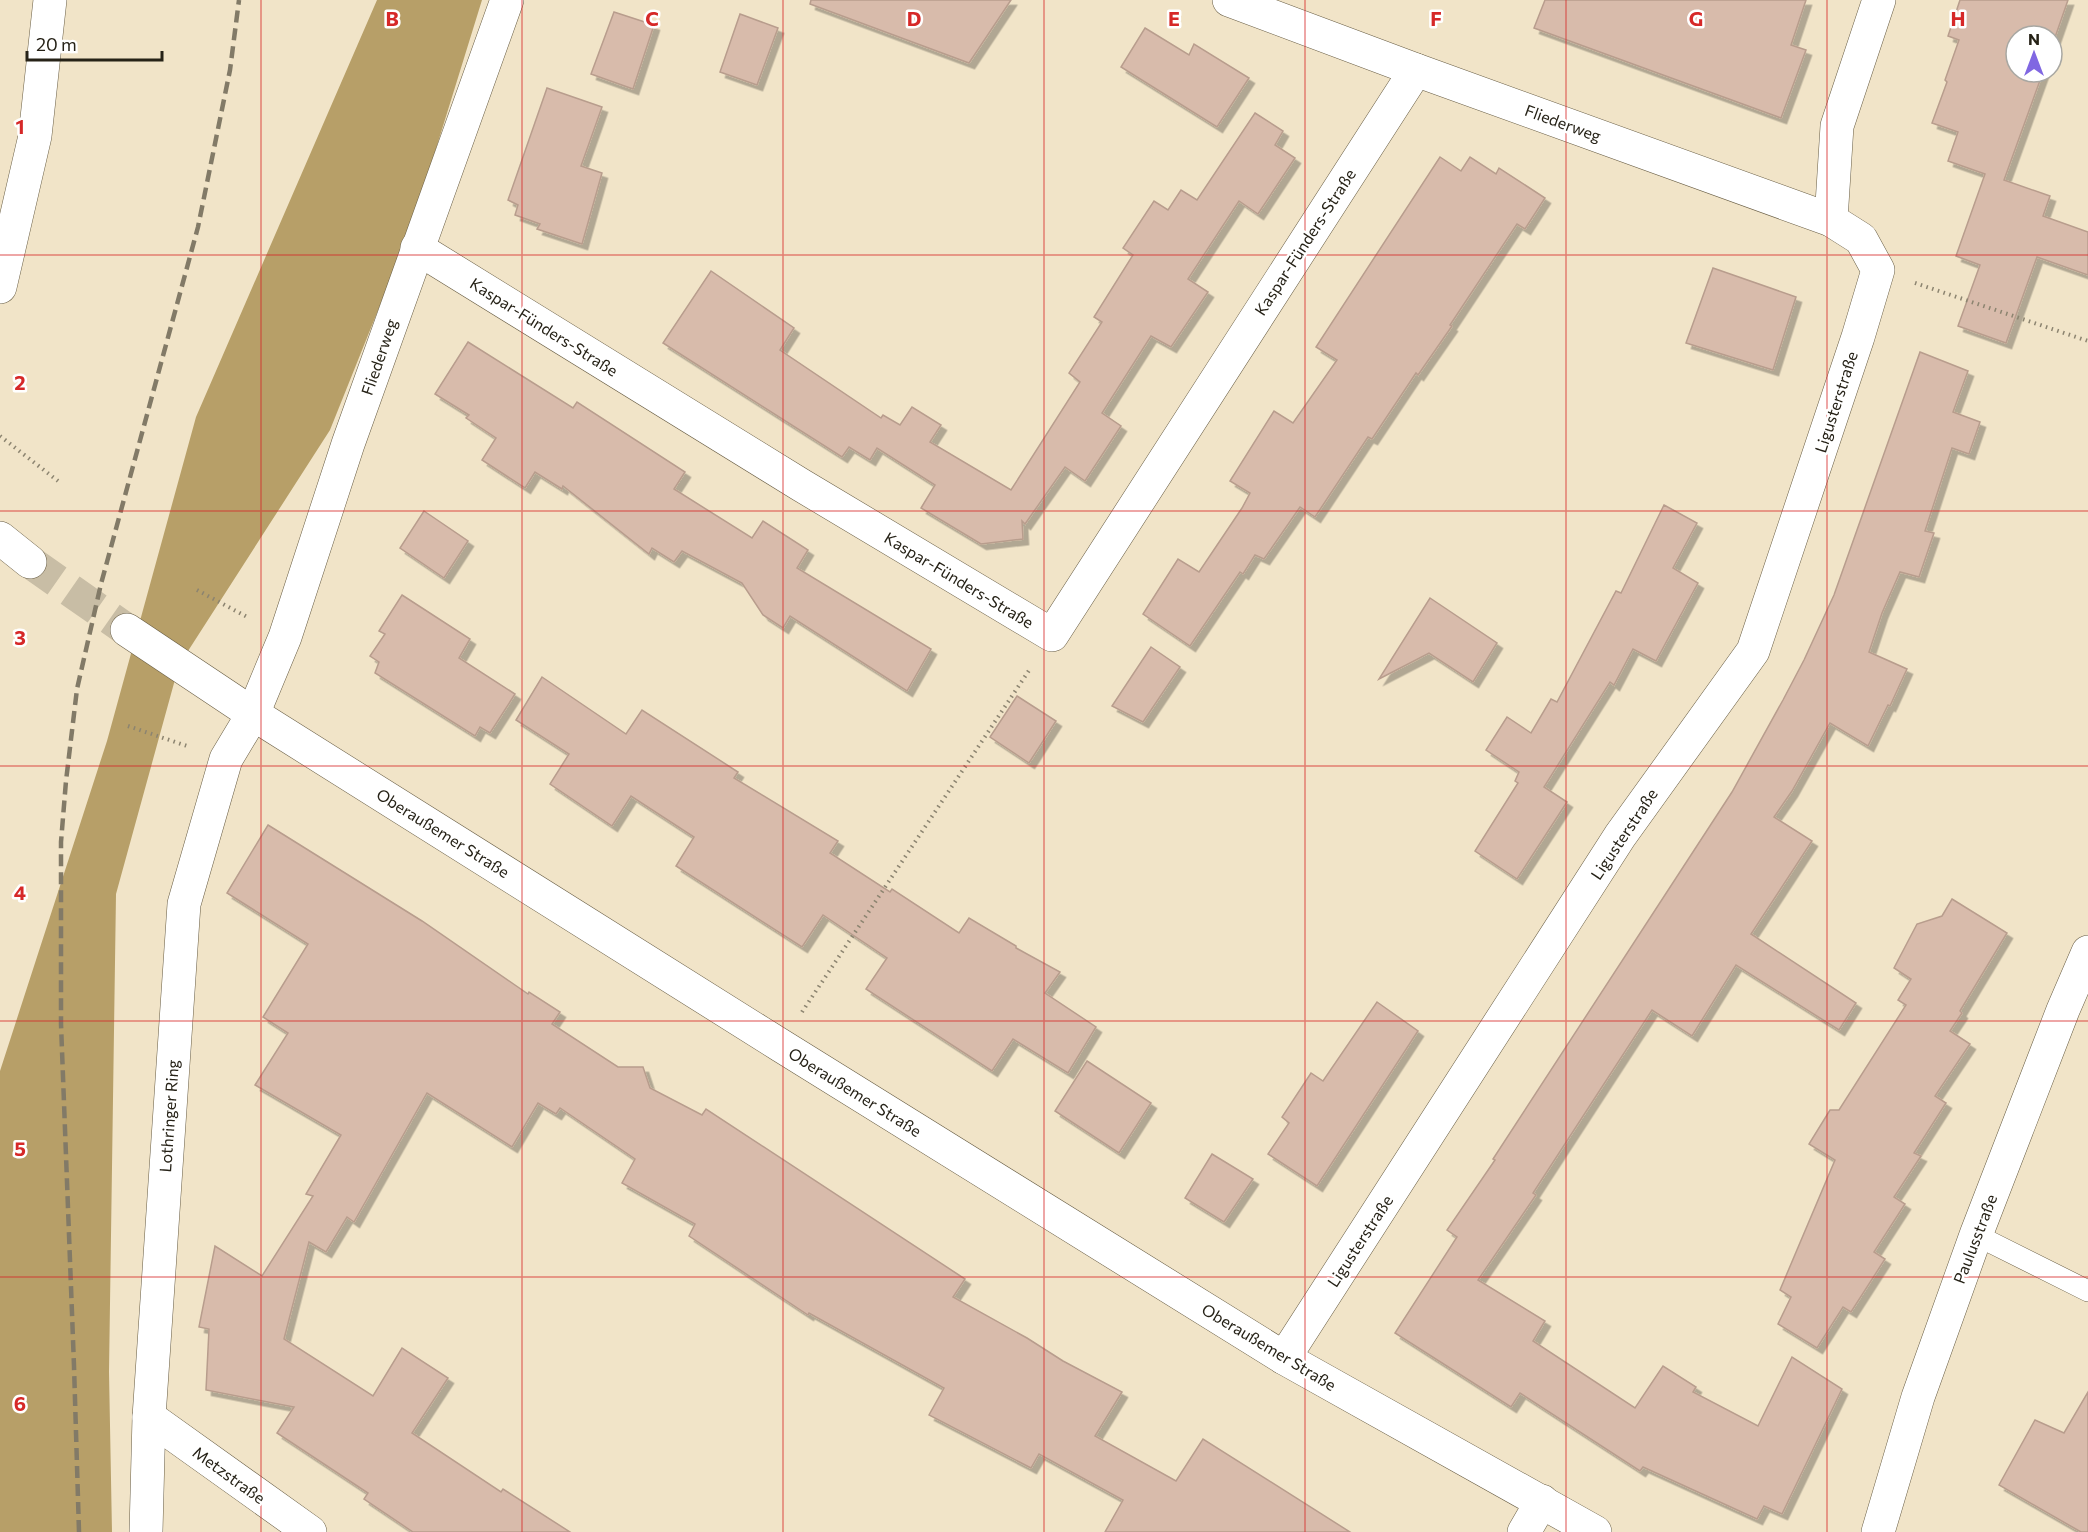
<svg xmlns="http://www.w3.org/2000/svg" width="2088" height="1532" viewBox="0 0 2088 1532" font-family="Commissioner,sans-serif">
  <defs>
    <filter id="shadow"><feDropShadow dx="5.5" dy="5.5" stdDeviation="0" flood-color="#0004"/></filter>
  </defs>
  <rect width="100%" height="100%" fill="#f1e4c8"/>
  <path fill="#b79f68" d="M377,0h105l-69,223 -83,207 -151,235 -63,229 -7,478 3,160h-112v-461l107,-330 89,-324z"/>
  <g fill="#d8bbab" stroke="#b89d8d" stroke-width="1.5" filter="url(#shadow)">
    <path d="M811,0h200l-42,63 -159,-59z"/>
    <path d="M1545,0h261l-15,45 15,5 -25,68 -247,-90z"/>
    <path d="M1960,0h108l-16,46v-10h-36v36h27l-39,108 46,16 -7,20 45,16v43l-51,-18 -31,86 -48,-17 22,-61 -24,-9 29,-82 -37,-13 10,-29 -26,-9 15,-41 -2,-2 14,-40 -11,-4z"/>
    <path d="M614,12l40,13 -21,64 -42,-15z"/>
    <path d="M740,14l38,14 -21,57 -37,-13z"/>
    <path d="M1145,28l44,27 5,-11 55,34 -32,49 -96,-60z"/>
    <path d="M547,88l55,19 -21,59 21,7 -20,71 -45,-15 3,-5 -25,-9 3,-10 -10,-5z"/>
    <path d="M1255,113l28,18 -8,14 20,13 -37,56 -19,-13 -51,78 20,13 -37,55 -20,-11 -49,77 19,13 -36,55 -20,-14 -40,57 -3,-3 1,18 -42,5 -60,-36 14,-23 -58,-37 -7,12 -21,-13 -7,10 -179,-114 48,-72 83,57 -14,22 101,68 2,-3 17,10 12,-18 29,18 -11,17 81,48 69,-108 -11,-9 33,-51 -8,-5 39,-62 -10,-7 31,-47 14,9 13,-20 16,10z"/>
    <path d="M1440,157l21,14 9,-14 26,17 3,-6 46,30 -20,31 -8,-5 -67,101 2,1 -34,49 -2,-2 -44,66 -4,-2 -53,80 -15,-10 -36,52 -9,-4 -12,19 -3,-2 -50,74 -47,-32 35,-55 21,13 43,-64 8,-15 -20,-12 44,-70 19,12 44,-63 -21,-13z"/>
    <path d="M1713,268l83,29 -23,73 -87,-27z"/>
    <path d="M468,342l105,66 4,-6 108,70 -11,17 78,49 11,-17 45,29 -11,18 134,81 -24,42 -117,-75 -7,12 -20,-13 -21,-32 -60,-32 -8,11 -22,-14 -3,6 -86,-68 -1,3 -27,-17 -10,16 -43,-28 14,-22 -30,-20 3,-3 -34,-21z"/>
    <path d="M1920,352l48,19 -15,41 27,10 -11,32 -17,-6 -27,83 9,2 -15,44 -19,-5 -18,41 -13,39 38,17 -17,37 -2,-1 -20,41 -38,-23 -38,68 -18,26 38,24 -61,93 105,69 -17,27 -103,-65 -44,71 -40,-26 -119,183 3,2 -58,85 67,41 -12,20 102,67 28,-42 33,21 -3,5 65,34 34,-69 50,32 -60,125 -18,-8 -7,13 -114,-52 -3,4 -120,-78 -9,14 -116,-74 62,-96 -10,-7 48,-70 -2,-1 239,-367 51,-92 21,-40 30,-65z"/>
    <path d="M1664,505l33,18 -24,45 25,15 -42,78 -23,-12 -19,36 -4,-3 -66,105 23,15 -50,77 -42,-28 43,-68 -3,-2 4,-9 -33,-22 21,-33 24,16 20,-34 6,3 59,-111 5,2z"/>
    <path d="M424,511l44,30 -24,37 -44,-30z"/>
    <path d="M402,595l68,44 -11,19 56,36 -25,39 -10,-6 -5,9 -100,-63 4,-11 -9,-6 15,-22 -6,-3z"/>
    <path d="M1430,598l67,45 -24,39 -44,-29 -50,26z"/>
    <path d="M1151,647l29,20 -37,55 -31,-16z"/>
    <path d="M542,677l84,57 16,-24 96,62 -4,6 104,63 -8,12 60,39 2,-3 67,44 10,-15 47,28v2l44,24 -15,21 51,34 -28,46 -55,-34 -21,32 -126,-82 21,-31 -64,-43 -21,32 -126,-81 18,-29 -63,-41 -19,30 -62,-42 19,-30 -53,-34z"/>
    <path d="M1017,696l39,25 -27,42 -39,-26z"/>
    <path d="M268,825l154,96 106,73 1,-2 31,20 -8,12 66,43h25l7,21 52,27 4,-6 259,170 -12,18 74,41 36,23 59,31 -27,44 81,45 27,-42 147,93h-245l18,-32 -84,-46 -8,14 -102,-53 15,-27 -135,-75 -1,2 -119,-79 6,-12 -73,-41 13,-24 -75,-51 -4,6 -18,-11 -26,44 -85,-54 -73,129 -7,-5 -21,35 -17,-10 -25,97 89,57 29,-48 46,30 -36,55 89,59 2,-3 67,43h-157l-49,-33 4,-6 -91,-60 17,-26 -88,-17 3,-61 -10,-2 16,-81 47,30 51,-80 -7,-2 35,-59 -86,-50 33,-52 -25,-16 45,-73 -81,-51z"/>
    <path d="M1952,899l55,34 -47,78 2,2 -12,18 20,13 -35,52 11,7 -32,50 7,3 -27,41 11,7 -31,48 11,7 -34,53 -8,-5 -26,41 -39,-24 13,-27 -11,-7 55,-130 -26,-16 21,-34h9l67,-105 -8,-5 13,-21 -17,-11 23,-44 25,-8z"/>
    <path d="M1377,1002l41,29 -101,155 -49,-32 21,-31 -7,-6 29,-44 12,8z"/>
    <path d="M1087,1061l64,42 -32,50 -64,-42z"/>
    <path d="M1212,1154l41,25 -29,43 -39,-24z"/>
    <path d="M2088,1392v140h-7l-82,-47 36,-65 29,13z"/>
  </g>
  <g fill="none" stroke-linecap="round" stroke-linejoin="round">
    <path stroke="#c8bda5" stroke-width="33" stroke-dasharray="33 16" stroke-linecap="butt" d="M30,562l97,68"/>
    <defs>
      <path id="lane" d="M1976,1235l112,56"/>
      <g id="street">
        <path d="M1229,0l187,70 415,150 30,19 17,31 -20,67 -105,314 -133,185 -336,522"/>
        <path d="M1831,220l6,-94 42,-126"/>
        <path d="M417,248l384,237 251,150 364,-565"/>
        <path d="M0,287l35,-151 15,-136"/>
        <path d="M149,1417l161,115"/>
        <path d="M146,1532l3,-115 35,-513 42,-145 27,-45 32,-77 63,-193 159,-444"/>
        <path d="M1524,1532l18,-31"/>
        <path d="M1878,1532l40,-135 58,-162 87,-225 25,-58"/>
      </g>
      <g id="secondary">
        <path d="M0,538l30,24"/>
        <path d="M127,630l126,84 527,331 504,313 311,174"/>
      </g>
    </defs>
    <use href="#lane" stroke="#685d44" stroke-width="22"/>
    <use href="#street" stroke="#685d44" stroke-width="34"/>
    <use href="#secondary" stroke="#685d44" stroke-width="34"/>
    <g stroke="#8c8470" stroke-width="4" stroke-dasharray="1.5 4.5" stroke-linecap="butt">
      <path d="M1915,283l173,58"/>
      <path d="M0,436l58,45"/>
      <path d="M197,590l52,28"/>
      <path d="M128,726l62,21"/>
      <path d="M802,1012l228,-343"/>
    </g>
    <use href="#lane" stroke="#fff" stroke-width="21"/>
    <use href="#street" stroke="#fff" stroke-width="33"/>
    <use href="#secondary" stroke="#fff" stroke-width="33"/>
    <path stroke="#827a67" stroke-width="4.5" stroke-dasharray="12 6" stroke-linecap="butt" d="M79,1532l-5,-166 -13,-342v-182l5,-61 11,-92 24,-105 97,-357 32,-157 9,-70"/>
  </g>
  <path fill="none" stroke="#d62828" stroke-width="1.5" stroke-opacity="0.55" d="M261,0v1532M522,0v1532M783,0v1532M1044,0v1532M1305,0v1532M1566,0v1532M1827,0v1532M0,255h2088M0,511h2088M0,766h2088M0,1021h2088M0,1277h2088"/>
  <g text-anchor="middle" stroke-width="5" stroke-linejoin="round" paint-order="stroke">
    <g font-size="16" fill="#262217" stroke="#fff">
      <text transform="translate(1563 123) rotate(20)" y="6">Fliederweg</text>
      <text transform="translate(1305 242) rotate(-57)" y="6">Kaspar-Fünders-Straße</text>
      <text transform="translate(544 327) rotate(32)" y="6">Kaspar-Fünders-Straße</text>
      <text transform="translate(379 357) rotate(-71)" y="6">Fliederweg</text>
      <text transform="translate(1836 402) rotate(-72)" y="6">Ligusterstraße</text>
      <text transform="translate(959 580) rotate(31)" y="6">Kaspar-Fünders-Straße</text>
      <text transform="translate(443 833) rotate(32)" y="6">Oberaußemer Straße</text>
      <text transform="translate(1624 834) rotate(-56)" y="6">Ligusterstraße</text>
      <text transform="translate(855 1092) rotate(32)" y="6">Oberaußemer Straße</text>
      <text transform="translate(169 1116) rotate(-86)" y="6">Lothringer Ring</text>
      <text transform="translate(1975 1239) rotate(-69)" y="6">Paulusstraße</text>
      <text transform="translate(1360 1241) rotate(-57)" y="6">Ligusterstraße</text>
      <text transform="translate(1269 1347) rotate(31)" y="6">Oberaußemer Straße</text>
      <text transform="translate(229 1475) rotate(36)" y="6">Metzstraße</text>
    </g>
  </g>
  <g font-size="20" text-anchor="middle" font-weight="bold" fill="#d62828" stroke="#fff" stroke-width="5" stroke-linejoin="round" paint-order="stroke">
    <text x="392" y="26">B</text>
    <text x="652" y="26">C</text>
    <text x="914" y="26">D</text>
    <text x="1174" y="26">E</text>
    <text x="1436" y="26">F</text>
    <text x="1696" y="26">G</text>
    <text x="1958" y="26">H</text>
    <text x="20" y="134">1</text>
    <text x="20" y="390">2</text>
    <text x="20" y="645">3</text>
    <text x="20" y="900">4</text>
    <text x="20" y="1156">5</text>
    <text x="20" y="1411">6</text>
  </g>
  <g transform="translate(2034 54)"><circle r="28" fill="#ffffff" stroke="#a8a7a2" stroke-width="1.5"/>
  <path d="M0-4.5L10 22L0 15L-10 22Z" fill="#8067e2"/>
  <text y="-9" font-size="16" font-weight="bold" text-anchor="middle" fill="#262217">N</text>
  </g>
  <path d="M27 51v9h135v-9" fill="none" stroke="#262217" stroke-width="3"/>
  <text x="36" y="51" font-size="18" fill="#262217" stroke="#ffffff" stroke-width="4.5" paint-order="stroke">20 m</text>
</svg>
